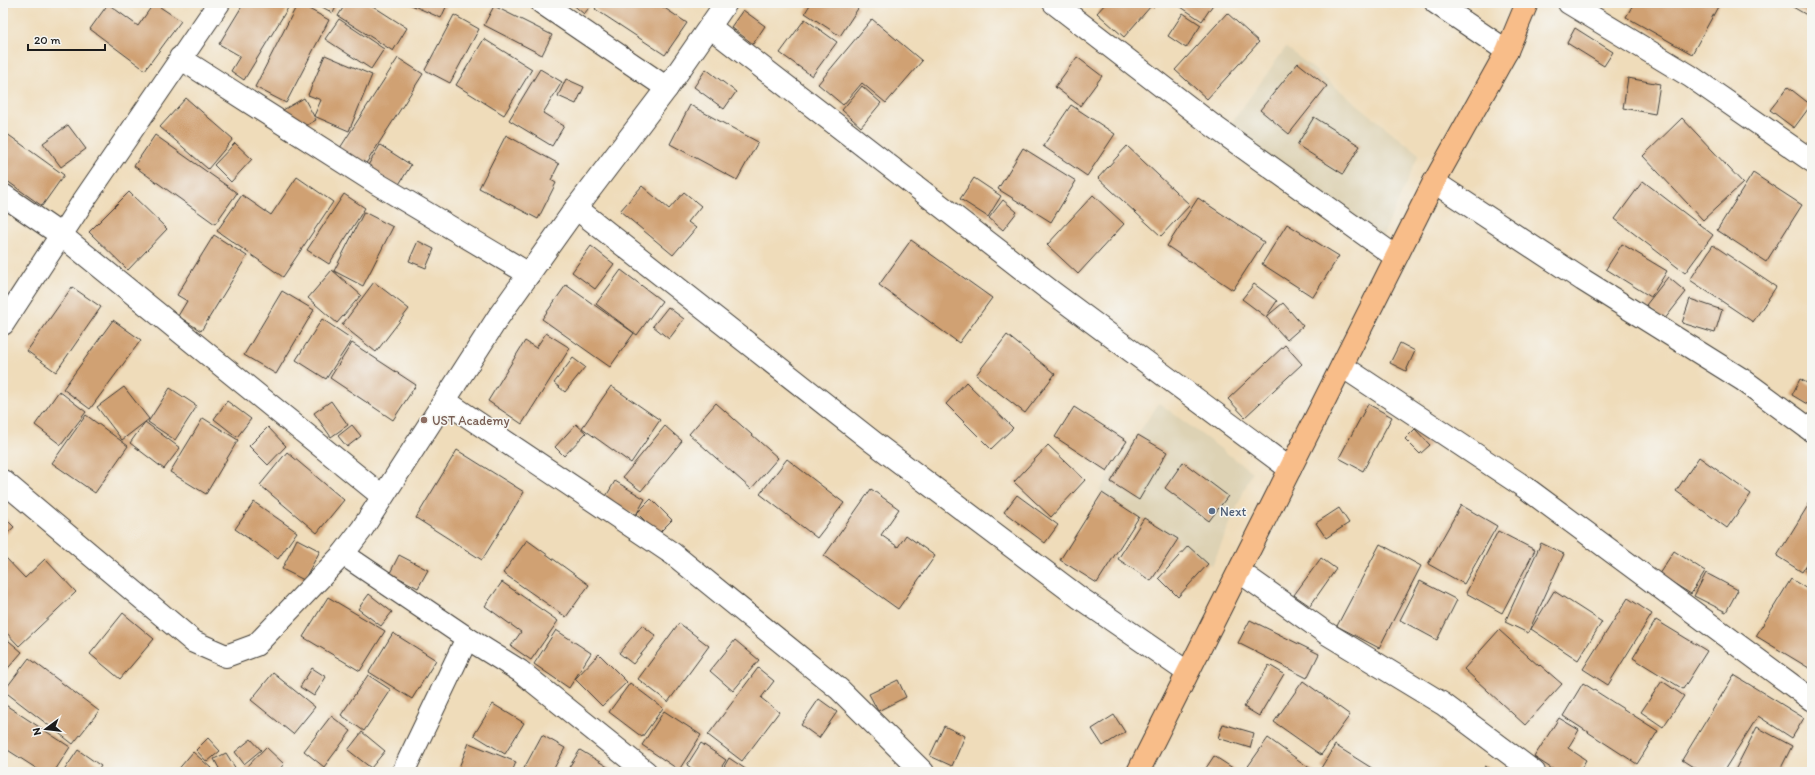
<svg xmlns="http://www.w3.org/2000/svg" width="1815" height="775" viewBox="0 0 1815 775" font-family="Itim,sans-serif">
  <rect width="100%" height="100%" fill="#f6f6f2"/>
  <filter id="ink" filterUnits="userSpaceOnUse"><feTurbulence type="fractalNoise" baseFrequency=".025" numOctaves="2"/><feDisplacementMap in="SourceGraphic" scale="8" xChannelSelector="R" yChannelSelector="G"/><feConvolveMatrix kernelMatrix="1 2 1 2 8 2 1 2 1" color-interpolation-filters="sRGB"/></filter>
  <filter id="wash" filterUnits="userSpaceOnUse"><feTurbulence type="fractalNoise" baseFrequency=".012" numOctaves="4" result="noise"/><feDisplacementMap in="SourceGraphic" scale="16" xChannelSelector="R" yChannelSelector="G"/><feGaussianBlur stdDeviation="0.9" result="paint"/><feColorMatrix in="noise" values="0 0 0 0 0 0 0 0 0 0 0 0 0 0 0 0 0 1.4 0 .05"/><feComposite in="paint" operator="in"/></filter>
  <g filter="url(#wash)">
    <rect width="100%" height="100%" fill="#efdcba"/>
    <g fill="#ddd2b4">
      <path d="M1286,47l133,107 -37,84 -155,-109z"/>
      <path d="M1159,403l93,69 -40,94 -113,-75z"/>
    </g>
    <g id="blocks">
      <g fill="#d0a173">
        <path d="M3,3h7l-7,11z"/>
        <path d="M154,3l27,18 -36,49 -55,-41 18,-25 30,22z"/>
        <path d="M244,3h47l-47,77 -13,-9 9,-15 -21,-12z"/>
        <path d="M298,3l31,17 -43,83 -31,-16z"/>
        <path d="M315,3h23l-5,10z"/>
        <path d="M346,3h22l39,25 -14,23 -55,-35z"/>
        <path d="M407,3h41l-7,15z"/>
        <path d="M571,3h22l-9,11z"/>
        <path d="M599,3h58l30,20 -22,32 -70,-46z"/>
        <path d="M811,3h43l5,4 -19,29 -35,-23z"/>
        <path d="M1106,3h25l4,3 2,-3h20l-3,4 -3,-1 -27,31 -27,-24z"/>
        <path d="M1175,3h39l-12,18z"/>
        <path d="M1634,3h86l-28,51 -66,-37z"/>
        <path d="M1786,3h26v15z"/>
        <path d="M494,6l58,29 -10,20 -58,-30z"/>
        <path d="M743,10l22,16 -12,18 -22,-17z"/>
        <path d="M1183,13l18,12 -15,23 -18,-12z"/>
        <path d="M1227,13l32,29 -52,57 -32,-29z"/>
        <path d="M454,15l25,14 -29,54 -25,-13z"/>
        <path d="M339,19l45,30 -13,20 -46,-30z"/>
        <path d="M805,19l32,23 -25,34 -32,-23z"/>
        <path d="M872,19l50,42 -36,42 -24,-20 -19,22 -25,-21z"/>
        <path d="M1575,28l38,24 -9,14 -37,-23z"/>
        <path d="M484,39l48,30 -28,46 -48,-30z"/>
        <path d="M325,55l47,20 -23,56 -35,-15 7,-16 -13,-5z"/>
        <path d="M1077,57l25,19 -22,30 -25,-19z"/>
        <path d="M398,58l25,16 -58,91 -25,-17z"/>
        <path d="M1298,63l29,23 -38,48 -29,-24z"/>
        <path d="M540,69l22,13 -19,31 21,13 -12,20 -43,-26z"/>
        <path d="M706,69l30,23 -12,17 -30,-22z"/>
        <path d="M1628,78l32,6 -5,30 -32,-6z"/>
        <path d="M566,79l18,8 -8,17 -18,-8z"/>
        <path d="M862,86l19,17 -20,24 -19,-17z"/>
        <path d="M1788,87l23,18 -17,23 -24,-18z"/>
        <path d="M186,98l47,41 -25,30 -48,-42z"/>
        <path d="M304,98l12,22 -21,12 -12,-22z"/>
        <path d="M690,105l68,37 -21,38 -67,-36z"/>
        <path d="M1071,105l44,29 -28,42 -44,-30z"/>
        <path d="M1314,117l46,29 -17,28 -46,-29z"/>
        <path d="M1682,118l61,65 -40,37 -60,-64z"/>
        <path d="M68,125l18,24 -25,18 -18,-24z"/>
        <path d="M3,131l61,44 -22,31 -39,-28z"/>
        <path d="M155,135l82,58 -22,31 -81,-58z"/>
        <path d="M506,135l53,29 -8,16 5,3 -18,36 -59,-31z"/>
        <path d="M235,143l17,16 -21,23 -17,-17z"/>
        <path d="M380,145l31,20 -13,21 -31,-19z"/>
        <path d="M1127,146l63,59 -29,31 -63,-58z"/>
        <path d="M1023,148l53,33 -25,41 -53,-33z"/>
        <path d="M1753,173l49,32 -36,57 -49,-32z"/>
        <path d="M297,177l36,25 -50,75 -66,-46 25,-36 29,20z"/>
        <path d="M974,178l27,18 -13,21 -28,-18z"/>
        <path d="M1643,181l70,54 -28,38 -70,-54z"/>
        <path d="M642,186l27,23 15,-17 17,14 -13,16 8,6 -23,27 -53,-44z"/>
        <path d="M129,192l38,37 -39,41 -39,-38z"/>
        <path d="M344,194l21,14 -36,56 -22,-14z"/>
        <path d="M1093,195l31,29 -46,50 -31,-29z"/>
        <path d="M1198,198l66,44 -31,48 -66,-44z"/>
        <path d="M1003,200l14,12 -14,18 -14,-12z"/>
        <path d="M364,212l29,15 -30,59 -29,-15z"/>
        <path d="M1287,224l52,32 -26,41 -51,-33z"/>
        <path d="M214,235l33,21 -46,75 -23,-15 9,-15 -10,-6z"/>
        <path d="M911,240l81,58 -33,45 -80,-58z"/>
        <path d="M418,241l16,8 -8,19 -17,-7z"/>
        <path d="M1622,244l45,27 -16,26 -45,-28z"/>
        <path d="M1713,245l63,42 -23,35 -63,-42z"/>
        <path d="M591,246l23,18 -19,25 -23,-17z"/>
        <path d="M332,270l29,25 -24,28 -29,-25z"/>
        <path d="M621,270l41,31 -25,34 -41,-31z"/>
        <path d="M1668,277l18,15 -22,28 -18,-15z"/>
        <path d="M374,282l35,27 -33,43 -34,-27z"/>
        <path d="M1254,284l23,17 -11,16 -24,-18z"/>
        <path d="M566,285l68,48 -24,34 -68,-48z"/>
        <path d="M72,287l29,20 -45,65 -29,-21z"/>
        <path d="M282,291l32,19 -38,64 -32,-19z"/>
        <path d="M1690,299l32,11 -7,23 -33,-10z"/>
        <path d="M1283,303l20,23 -16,14 -21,-23z"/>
        <path d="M668,307l16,12 -15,20 -16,-13z"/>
        <path d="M322,319l30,20 -26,40 -30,-19z"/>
        <path d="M113,320l28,20 -51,69 -27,-20z"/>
        <path d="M546,333l24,15 -48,76 -34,-23 37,-60 11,7z"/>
        <path d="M1007,335l48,39 -30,39 -49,-38z"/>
        <path d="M352,343l64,42 -23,35 -63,-42z"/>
        <path d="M1400,343l15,8 -9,20 -16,-8z"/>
        <path d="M1285,345l17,19 -57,53 -17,-18z"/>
        <path d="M573,358l12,9 -20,25 -11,-9z"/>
        <path d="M1800,379l12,7v21l-20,-12z"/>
        <path d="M966,382l47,46 -22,21 -45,-45z"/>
        <path d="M611,386l49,34 -29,43 -49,-35z"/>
        <path d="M124,387l25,32 -27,21 -25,-33z"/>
        <path d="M170,388l27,18 -22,34 -27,-18z"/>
        <path d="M59,391l27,21 -25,33 -26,-20z"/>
        <path d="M227,401l24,18 -14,18 -23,-18z"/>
        <path d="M331,401l17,24 -17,12 -17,-24z"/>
        <path d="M716,403l62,55 -27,31 -62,-55z"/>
        <path d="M1368,404l24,13 -29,54 -24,-13z"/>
        <path d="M1074,407l53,34 -20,30 -52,-34z"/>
        <path d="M86,415l42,31 -33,47 -43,-30z"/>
        <path d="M203,418l35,22 -32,54 -36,-22z"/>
        <path d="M145,422l35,26 -16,21 -34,-26z"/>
        <path d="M576,424l10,9 -22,23 -9,-9z"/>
        <path d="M352,425l9,11 -14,11 -9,-11z"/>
        <path d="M665,426l17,15 -41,50 -18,-14z"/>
        <path d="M268,427l18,19 -18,19 -19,-19z"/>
        <path d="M1415,429l15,16 -10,9 -15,-15z"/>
        <path d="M1138,435l29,17 -28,48 -28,-18z"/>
        <path d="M1048,445l37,35 -34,37 -37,-35z"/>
        <path d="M457,450l67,42 -42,68 -66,-42z"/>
        <path d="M287,452l57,48 -27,33 -57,-48z"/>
        <path d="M1699,457l52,37 -24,34 -51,-37z"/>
        <path d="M787,459l57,44 -27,35 -57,-44z"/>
        <path d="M1183,462l45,34 -19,25 -44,-33z"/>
        <path d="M615,481l30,18 -9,16 -31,-17z"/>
        <path d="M871,489l28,20 -18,26 17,12 8,-12 29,21 -37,53 -74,-53z"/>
        <path d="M1102,493l37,24 -42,66 -37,-23z"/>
        <path d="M1017,495l41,30 -13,18 -41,-31z"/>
        <path d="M651,499l21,21 -14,14 -21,-21z"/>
        <path d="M1812,499v57l-10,16 -25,-16z"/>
        <path d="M254,502l43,30 -19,27 -43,-30z"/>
        <path d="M1461,505l36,21 -33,58 -36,-20z"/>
        <path d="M1339,508l10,15 -23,15 -10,-15z"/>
        <path d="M3,516l11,11 -11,10z"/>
        <path d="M1144,518l34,21 -27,42 -33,-22z"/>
        <path d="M1498,531l37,19 -33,63 -36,-20z"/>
        <path d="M297,539l23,12 -16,29 -22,-11z"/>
        <path d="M527,540l62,45 -23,32 -63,-44z"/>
        <path d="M1541,543l23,11 -36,79 -23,-11z"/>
        <path d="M1380,544l41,22 -42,82 -42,-22z"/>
        <path d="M1188,546l20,18 -30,33 -19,-19z"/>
        <path d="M1674,551l31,20 -14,23 -32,-20z"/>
        <path d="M399,555l29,15 -10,18 -28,-15z"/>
        <path d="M5,557l20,21 20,-19 31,33 -57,54 -16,-17v-70z"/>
        <path d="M1321,558l15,11 -26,37 -16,-11z"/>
        <path d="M1812,561v14l-7,-4z"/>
        <path d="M1706,573l32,17 -12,22 -32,-16z"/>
        <path d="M1791,579l21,13v71l-3,5 -53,-32z"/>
        <path d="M1420,581l37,19 -20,40 -37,-20z"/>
        <path d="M502,582l56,39 -27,39 -20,-14 10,-14 -36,-26z"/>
        <path d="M1554,591l48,31 -24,38 -47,-31z"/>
        <path d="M369,594l23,18 -11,14 -23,-17z"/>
        <path d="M328,597l57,34 -25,40 -57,-34z"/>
        <path d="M1628,598l24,16 -44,71 -25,-16z"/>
        <path d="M123,613l31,26 -34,40 -30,-25z"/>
        <path d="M1250,620l69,34 -12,24 -69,-35z"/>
        <path d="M1656,620l51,31 -24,38 -50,-31z"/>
        <path d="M679,623l30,23 -41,56 -30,-23z"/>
        <path d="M642,625l14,11 -23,28 -14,-11z"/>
        <path d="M556,630l35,23 -22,35 -35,-24z"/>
        <path d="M1499,630l40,36 1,-1 22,19 -37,41 -61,-56z"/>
        <path d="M393,633l43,27 -24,39 -43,-27z"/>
        <path d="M3,636l19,16 -19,22z"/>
        <path d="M735,640l24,20 -26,31 -23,-20z"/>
        <path d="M599,654l28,28 -25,24 -27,-27z"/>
        <path d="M29,658l70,53 -26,33 -69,-53z"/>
        <path d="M1269,665l15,9 -25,42 -15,-9z"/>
        <path d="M312,668l14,9 -12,19 -14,-9z"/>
        <path d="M758,668l16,13 -13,17 18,14 -37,49 -34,-26z"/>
        <path d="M273,673l42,34 -22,27 -42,-34z"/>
        <path d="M368,675l23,15 -27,41 -23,-16z"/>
        <path d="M1734,675l70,43 -12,20 -34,-22 -35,56h-22l-19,-12z"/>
        <path d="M898,680l8,17 -28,14 -9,-17z"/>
        <path d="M1303,681l47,34 -29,40 -47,-33z"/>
        <path d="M1662,681l22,15 -21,31 -22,-15z"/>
        <path d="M630,683l33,25 -21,29 -33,-25z"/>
        <path d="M1583,683l75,48 -21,33 -74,-48z"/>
        <path d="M819,699l18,13 -18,26 -18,-13z"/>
        <path d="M4,704l66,43 -16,25h-12l-39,-25v-40z"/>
        <path d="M493,704l31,19 -19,31 -31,-19z"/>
        <path d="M664,711l37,24 -22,35 -37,-25z"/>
        <path d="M1114,715l11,17 -22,14 -11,-17z"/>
        <path d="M331,716l20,15 -27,36 -20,-16z"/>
        <path d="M1559,718l20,12 -11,18 18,12 -7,12h-22l-23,-15z"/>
        <path d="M1223,724l31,9 -4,15 -32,-10z"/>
        <path d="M944,726l21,10 -13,30 -22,-10z"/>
        <path d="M1757,727l35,19 -13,26h-45z"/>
        <path d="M362,732l23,19 -14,17 -23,-18z"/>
        <path d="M542,735l23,13 -13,24h-30z"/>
        <path d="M208,738l12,13 -13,11 -11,-12z"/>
        <path d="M1268,738l47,34h-71z"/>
        <path d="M251,739l10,11 -17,14 -9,-12z"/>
        <path d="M469,743l47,19 -4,10h-55z"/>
        <path d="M701,743l25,17 -8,12h-21l-10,-7z"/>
        <path d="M1335,745l43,27h-50l-7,-4z"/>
        <path d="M266,747l18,17 -7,8h-29l-3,-3z"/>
        <path d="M78,750l23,16 -4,6h-34z"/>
        <path d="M580,750l36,22h-50z"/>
        <path d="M193,752l18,16 -3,4h-32z"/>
        <path d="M226,753l10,16 -5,3h-10l-7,-13z"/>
        <path d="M1214,756l25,16h-27l-6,-4z"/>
        <path d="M729,758l21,14h-29z"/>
        <path d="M1485,766l11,6h-14z"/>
        <path d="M1680,767l7,5h-10z"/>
      </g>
    </g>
  </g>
  <g filter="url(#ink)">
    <use href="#blocks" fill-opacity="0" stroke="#3c3934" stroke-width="1"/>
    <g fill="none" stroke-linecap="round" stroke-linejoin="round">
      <defs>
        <g id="minor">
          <path d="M542,3l125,85"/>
          <path d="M1054,3l158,122 184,132"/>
          <path d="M1436,3l71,48"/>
          <path d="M1569,3l121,73 122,85"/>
          <path d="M710,27l342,265 238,177"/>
          <path d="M180,58l196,125 153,91"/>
          <path d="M1434,182l149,98 160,100 69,51"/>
          <path d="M3,195l58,40 321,261"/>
          <path d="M576,208l297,234 207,156 107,74"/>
          <path d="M3,324l79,-121 137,-200"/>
          <path d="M1342,366l184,122 286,212"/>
          <path d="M445,401l228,153 166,135 84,83"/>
          <path d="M3,481l191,161 32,14 30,-11 87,-91 19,-25 137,-213 77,-108 91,-120 59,-85"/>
          <path d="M343,554l124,84 53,33 126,101"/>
          <path d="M1240,572l86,61 117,71 91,68"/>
          <path d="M403,772l64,-134"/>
        </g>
        <path id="major" d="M1138,772l296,-590 73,-131 20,-48"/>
      </defs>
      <use href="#minor" stroke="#3c3934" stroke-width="24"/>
      <use href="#major" stroke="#3c3934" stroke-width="24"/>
      <use href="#minor" stroke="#fff" stroke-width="22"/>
      <use href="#major" stroke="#f8bd89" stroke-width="22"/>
    </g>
  </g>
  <circle fill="#8d6e63" stroke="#f6f6f2" stroke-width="1.5" cx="424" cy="420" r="4"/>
  <circle fill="#5c6f8a" stroke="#f6f6f2" stroke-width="1.5" cx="1212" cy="511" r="4"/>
  <g text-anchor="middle" stroke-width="3" stroke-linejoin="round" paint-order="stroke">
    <g font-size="13" fill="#785e54" stroke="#f6f6f2" text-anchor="start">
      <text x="432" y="425">UST Academy</text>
    </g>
    <g font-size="13" fill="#4e5e75" stroke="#f6f6f2" text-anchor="start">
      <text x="1220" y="516">Next</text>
    </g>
  </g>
  <rect width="1815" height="775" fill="none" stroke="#f6f6f2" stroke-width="16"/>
  <g transform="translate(46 729) rotate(255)" stroke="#f6f6f2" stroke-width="3" paint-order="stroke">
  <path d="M0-3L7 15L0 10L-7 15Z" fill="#1c1c1c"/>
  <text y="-6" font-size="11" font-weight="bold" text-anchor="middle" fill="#1c1c1c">N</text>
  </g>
  <path d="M28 44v6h77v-6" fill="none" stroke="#1c1c1c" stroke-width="2"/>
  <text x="34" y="44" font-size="12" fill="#1c1c1c" stroke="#f6f6f2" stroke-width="3" paint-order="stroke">20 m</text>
</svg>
